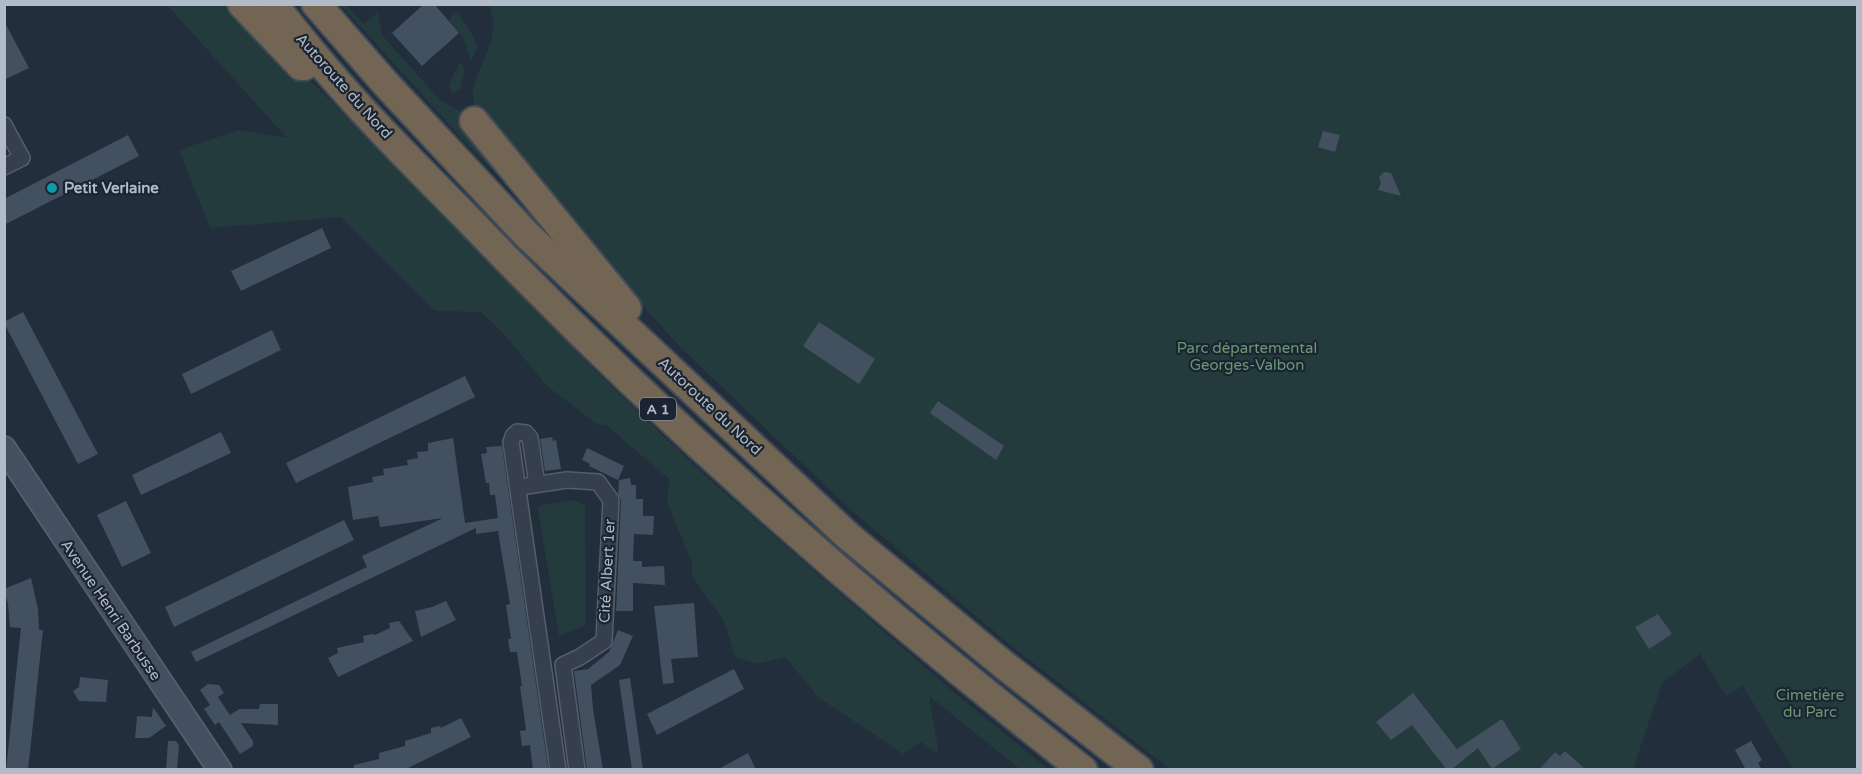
<svg xmlns="http://www.w3.org/2000/svg" width="1862" height="774" viewBox="0 0 1862 774" font-family="'Varela Round',sans-serif">
  <rect width="100%" height="100%" fill="#222e3c"/>
  <g fill="#243b3d">
    <path d="M167,5h69l376,382 98,93 247,215 91,74h-28l-91,-73 10,58 -18,-12 -18,12 -85,-57 -33,-40 -28,7 -22,-7 -11,-36 -32,-45v-13l-25,-62 2,-22 -63,-54h-8l-51,-39 -43,-52 -23,-22 -46,-1 -94,-94 -131,11 -31,-78 60,-20 48,8z"/>
    <path d="M341,5h5l18,19 14,-12 4,23 58,65 21,12 79,105 -76,-76z"/>
    <path d="M489,5h1368v764h-64l-50,-83 -17,10 -26,-42 -38,29 -29,86h-463l-161,-125 -160,-136 -169,-161 -109,-122 -95,-117c-2,-6 -4,-13 -3,-18 7,-33 29,-48 16,-85z"/>
    <path d="M456,13c11,11 17,20 21,35l-6,12 -8,-23 -15,-17z"/>
    <path d="M461,62l4,8 -5,20 -7,3 -4,-6 3,-10z"/>
    <path d="M574,500l11,6 1,119 -27,11 -21,-127 4,-4z"/>
  </g>
  <g fill="#435060">
    <path d="M424,4h10l25,29 -37,33 -30,-33z"/>
    <path d="M4,21l25,47 -25,12z"/>
    <path d="M1323,131l17,4 -5,17 -17,-5z"/>
    <path d="M128,135l11,21 -135,69v-26z"/>
    <path d="M1384,172l7,1 10,23 -23,-6 3,-7 -2,-6z"/>
    <path d="M322,228l9,20 -90,43 -10,-20z"/>
    <path d="M23,312l75,142 -20,10 -74,-141v-1z"/>
    <path d="M819,322l56,37 -16,25 -56,-38z"/>
    <path d="M272,330l9,20 -90,44 -9,-20z"/>
    <path d="M465,376l10,21 -179,86 -10,-20z"/>
    <path d="M938,401l66,45 -8,14 -66,-47z"/>
    <path d="M221,432l10,21 -90,42 -9,-20z"/>
    <path d="M552,437l1,4 3,-1 5,29 -16,2 -5,-32z"/>
    <path d="M453,438l12,85 33,-5 -3,-23h-5l-1,-12h-3l-5,-29 6,-1 -1,-6 16,-1 46,322 -2,2h-13l-3,-25 -8,1 -2,-15 6,-1 -6,-44h2l-5,-34h-7l-2,-13h3l-5,-34 4,-1 -12,-73 -22,3v-6l-280,134 -5,-10 176,-85 -5,-11 81,-38 -63,9 -2,-11 -25,4 -5,-33 25,-5 -1,-5 12,-2 -1,-6 25,-4 -1,-5 11,-2 -1,-6 11,-1v-8z"/>
    <path d="M587,448l37,18 -6,14 -29,-14 1,-2 -8,-4z"/>
    <path d="M630,478l1,7h5v14h7v17h11l-1,19 -19,-1 -1,27h9v6l22,-1 1,19 -32,-2v28h-17l5,-111 -3,-6 1,-14z"/>
    <path d="M126,501l25,52 -29,14 -25,-52z"/>
    <path d="M344,520l10,20 -180,87 -9,-20z"/>
    <path d="M31,578l7,31 1,21h4l-15,140h-22l15,-142 -11,-1 -2,-23 -4,-15z"/>
    <path d="M446,601l10,19 -35,17 -6,-26 17,-4z"/>
    <path d="M694,603l4,54 -27,2 3,24 -11,1 -9,-78z"/>
    <path d="M1658,614l14,20 -23,15 -14,-22z"/>
    <path d="M399,621l14,20 -75,36 -10,-19 10,-5 -1,-5 27,-6 -1,-6 10,-2 2,1 15,-7 -1,-5z"/>
    <path d="M618,630l15,6 -13,29 -29,20 2,24 10,61h-16l-13,-99 14,-2 21,-17z"/>
    <path d="M734,669l10,20 -87,46 -10,-21z"/>
    <path d="M80,677l28,3 -2,22 -27,-1 -6,-10 6,-4z"/>
    <path d="M630,678l7,49 6,43h-11l-13,-90z"/>
    <path d="M208,684l11,1 5,8 -6,4 12,18 9,-6h20l1,-5h18v21l-37,-2 12,18v5l-13,8 -21,-32 -4,3 -11,-16 6,-4 -10,-15z"/>
    <path d="M1413,693l44,56 45,-30 19,30 -29,20 -14,-21 -27,22h-4l-35,-45 -21,15 -15,-18z"/>
    <path d="M153,707l13,19 -17,12h-14l2,-22 15,1z"/>
    <path d="M461,718l10,19 -67,33h-50v-5l25,-6v-6l26,-7v-5l26,-8v-5l9,-2 1,2z"/>
    <path d="M168,741h8l3,4 -2,25h-11z"/>
    <path d="M1751,741l11,19 -4,3 4,7h-16l-11,-20z"/>
    <path d="M1565,751l21,19h-47l16,-18 5,4z"/>
    <path d="M748,753l8,17h-39z"/>
  </g>
  <g fill="none" stroke-linecap="round" stroke-linejoin="round">
    <defs>
      <g id="street">
        <path d="M4,125l18,33 -18,9"/>
        <path d="M537,484l-7,-46 -4,-5 -9,-1 -4,4 -2,6 47,328"/>
        <path d="M527,486l40,-6 31,2 13,18 -7,141 -24,16 -17,8 14,105"/>
      </g>
      <path id="secondary" d="M4,448l216,322"/>
      <g id="highway">
        <path d="M242,4l59,62h3"/>
        <path d="M273,4c18,22 35,44 53,65 45,53 95,102 143,151 191,199 397,381 614,550"/>
        <path d="M316,4l69,79 141,151 322,302 156,129 135,105"/>
        <path d="M474,121l153,187"/>
      </g>
    </defs>
    <use href="#street" stroke="#545e6a" stroke-width="18"/>
    <use href="#secondary" stroke="#545e6a" stroke-width="26"/>
    <use href="#highway" stroke="#414b57" stroke-width="32"/>
    <use href="#street" stroke="#36404c" stroke-width="15"/>
    <use href="#secondary" stroke="#444f5f" stroke-width="22"/>
    <use href="#highway" stroke="#726553" stroke-width="28"/>
  </g>
  <circle fill="#0f9aa8" stroke="#1b2531" stroke-width="2" cx="52" cy="188" r="6"/>
  <g text-anchor="middle" stroke-width="4.5" stroke-linejoin="round" paint-order="stroke">
    <rect fill="#1b2531" stroke="#858e9b" stroke-width="1.5" x="640" y="398" width="36" height="22" rx="4.5"/>
    <g font-size="14" font-weight="bold" fill="#b2bbc8">
      <text x="658" y="414">A 1</text>
    </g>
    <g font-size="15" fill="#b2bbc8" stroke="#1b2531">
      <text transform="translate(344 86) rotate(48)" y="5">Autoroute du Nord</text>
      <text transform="translate(710 406) rotate(43)" y="5">Autoroute du Nord</text>
      <text transform="translate(607 571) rotate(-87)" y="5">Cité Albert 1er</text>
      <text transform="translate(111 610) rotate(56)" y="5">Avenue Henri Barbusse</text>
    </g>
    <g font-size="15" font-weight="bold" fill="#b2bbc8" stroke="#1b2531" text-anchor="start">
      <text x="64" y="193">Petit Verlaine</text>
    </g>
    <g font-size="15" fill="#689973" stroke="#1b2531">
      <text x="1247" y="353">Parc départemental<tspan x="1247" dy="17">Georges-Valbon</tspan></text>
      <text x="1810" y="700">Cimetière<tspan x="1810" dy="17">du Parc</tspan></text>
    </g>
  </g>
  <rect width="1862" height="774" fill="none" stroke="#b2bbc8" stroke-width="12"/>
</svg>
